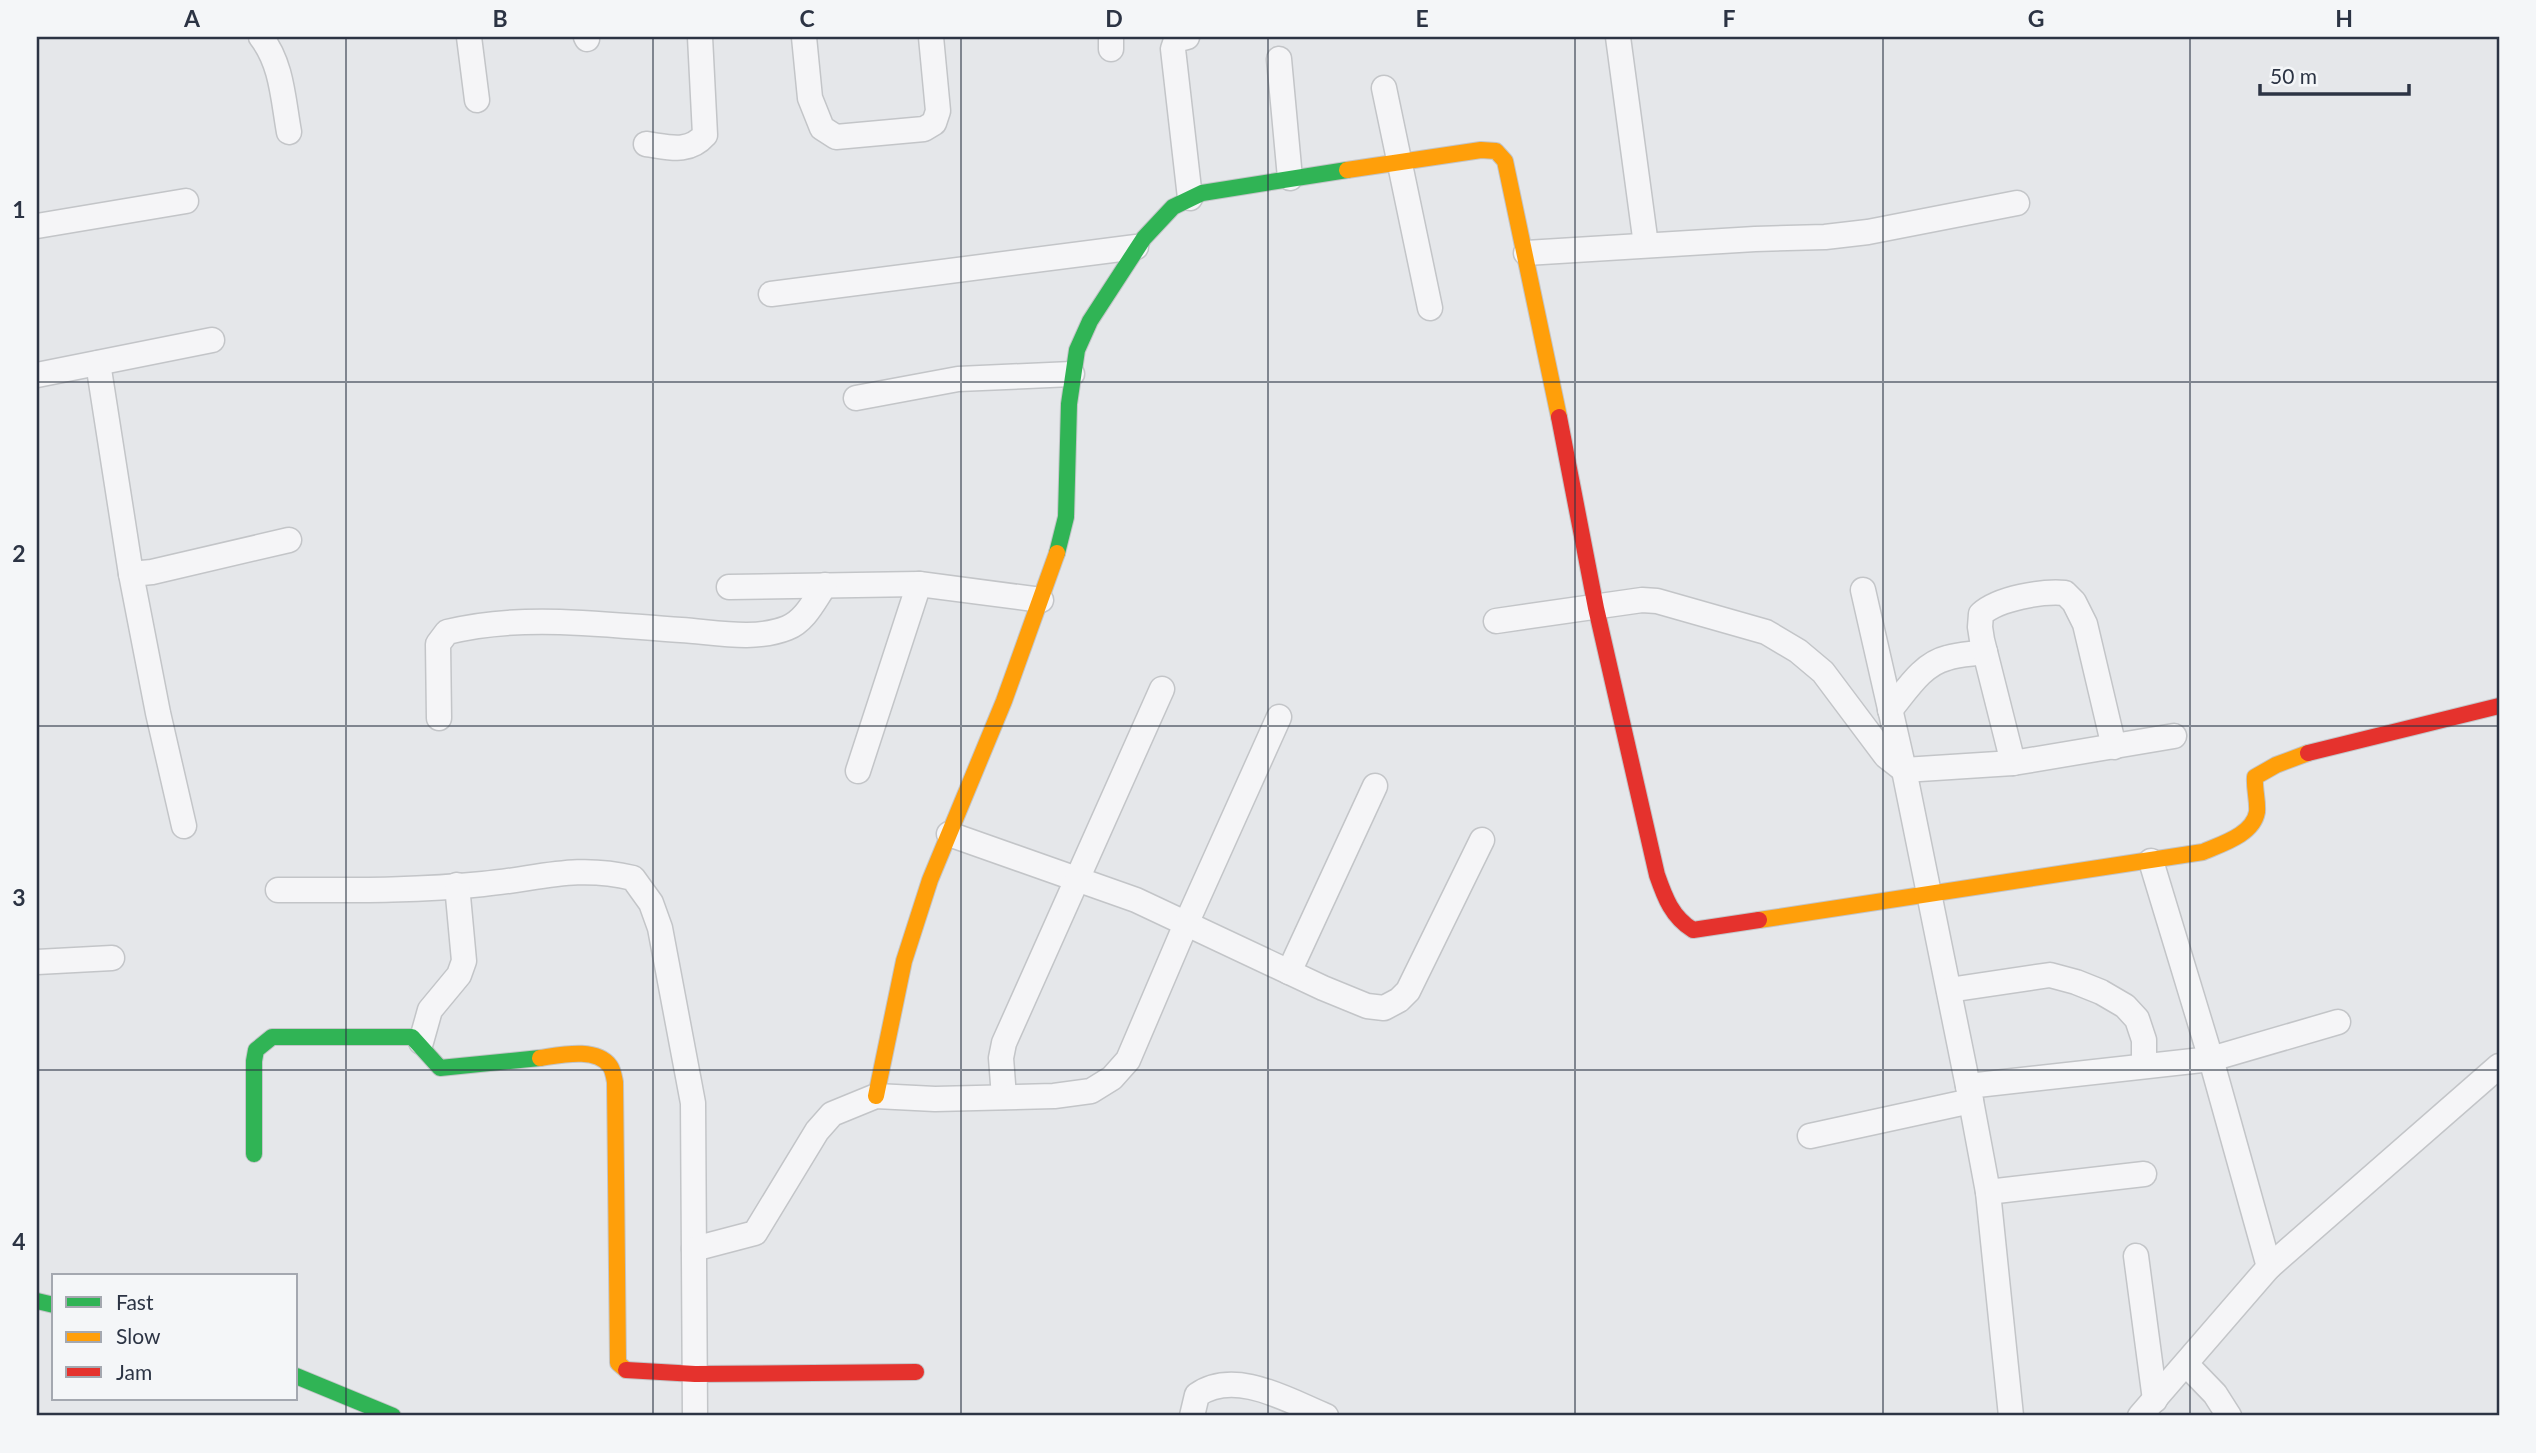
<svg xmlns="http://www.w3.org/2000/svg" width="2536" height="1453" viewBox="0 0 2536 1453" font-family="Lato,sans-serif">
  <rect width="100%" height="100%" fill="#e5e7ea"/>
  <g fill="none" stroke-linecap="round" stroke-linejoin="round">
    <defs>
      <g id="street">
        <path d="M261,37c21,27 22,62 28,95"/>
        <path d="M469,37l8,63"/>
        <path d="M586,37l1,2"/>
        <path d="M804,37l6,61 12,30 14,9 88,-8 10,-6 4,-12 -7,-74"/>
        <path d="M1111,37v12"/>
        <path d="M1187,37l-11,3 -3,9 17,149"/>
        <path d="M1618,37l28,208"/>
        <path d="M1279,59l11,119"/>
        <path d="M1384,88l46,220"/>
        <path d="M646,144c23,3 42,10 59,-9l-5,-98"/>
        <path d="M37,226l149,-25"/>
        <path d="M1526,253l229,-14 70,-2 43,-5 149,-29"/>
        <path d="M771,294l365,-47"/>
        <path d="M98,363l33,211 21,-2 137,-32"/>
        <path d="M37,375l175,-35"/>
        <path d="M856,398l102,-19 114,-5"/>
        <path d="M131,574l27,139 26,113"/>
        <path d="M729,587l190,-3 122,16"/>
        <path d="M1863,590l41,180 67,331 17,91 23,224"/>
        <path d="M1496,621l146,-21 15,1 109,31 32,19 25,21 63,84 18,14 109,-7 161,-27"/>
        <path d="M1890,710c16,-19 32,-46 57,-52 12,-4 26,-4 38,-6"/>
        <path d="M439,718l-1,-74 9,-12c77,-19 156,-7 234,-2 33,2 74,11 106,-2 18,-7 27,-27 38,-43"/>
        <path d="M2013,763l-31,-123 -2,-13 1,-13c18,-16 61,-23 84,-21l9,9 11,22 29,123"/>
        <path d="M858,771l61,-187"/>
        <path d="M949,834l187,66 187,88 44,18 17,2 15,-8 9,-9 74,-151"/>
        <path d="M2151,861l60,198 58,208"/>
        <path d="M278,890c68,0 138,1 205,-6 56,-5 92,-20 150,-6l18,25 9,25 33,175 2,313"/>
        <path d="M37,962l75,-4"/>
        <path d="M1289,972l86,-186"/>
        <path d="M1949,990l101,-15 26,7 25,10 24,14 12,13 7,21v26"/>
        <path d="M421,1042l9,-32 29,-35 5,-14 -7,-76"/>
        <path d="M1968,1086l243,-27 127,-37"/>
        <path d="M1004,1097l-3,-39 3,-15 158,-354"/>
        <path d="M1810,1136l161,-35"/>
        <path d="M1988,1192l156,-18"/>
        <path d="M694,1249l61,-16 62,-102 15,-17 44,-18 59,3 119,-3 37,-5 21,-13 16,-18 58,-136 93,-207"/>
        <path d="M2136,1256l19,144"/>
        <path d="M2186,1364l29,30 14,22"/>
        <path d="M1192,1416l5,-21c38,-27 92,6 129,21"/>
        <path d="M2140,1416l129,-149 230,-201"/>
      </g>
      <g id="fast">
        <path d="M1057,553l9,-36 3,-113 8,-54 13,-29 54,-83 29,-31 29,-14 145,-23"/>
        <path d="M254,1154v-93l2,-11 16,-13h140l28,31 100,-10"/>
        <path d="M37,1301l17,4"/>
        <path d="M296,1376l97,40"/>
      </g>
      <g id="slow">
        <path d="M1347,170l134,-20 15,1 9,10 54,256"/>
        <path d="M1759,920l444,-68c18,-8 50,-17 54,-40 1,-12 -3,-23 -2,-35l21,-12 32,-12"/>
        <path d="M540,1058c21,-3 56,-11 70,8 3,4 4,11 5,16l3,281 8,7"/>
        <path d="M876,1096l28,-135 26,-81 74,-179 53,-148"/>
      </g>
      <g id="jam">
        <path d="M1559,417l37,191 61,267c8,23 15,42 36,55l66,-10"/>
        <path d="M2308,753l191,-47"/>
        <path d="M626,1370l69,4 221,-2"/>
      </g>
    </defs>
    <use href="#street" stroke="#c3c5c8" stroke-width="27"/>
    <use href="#fast" stroke="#c3c5c8" stroke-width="18"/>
    <use href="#slow" stroke="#c3c5c8" stroke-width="18"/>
    <use href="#jam" stroke="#c3c5c8" stroke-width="18"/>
    <use href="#street" stroke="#f5f5f7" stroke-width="24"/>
    <use href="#fast" stroke="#30b455" stroke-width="16"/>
    <use href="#slow" stroke="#ff9f0a" stroke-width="16"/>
    <use href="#jam" stroke="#e5322d" stroke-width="16"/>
  </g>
  <path fill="none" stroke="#2c3444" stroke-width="2" stroke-opacity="0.55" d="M346,37v1379M653,37v1379M961,37v1379M1268,37v1379M1575,37v1379M1883,37v1379M2190,37v1379M37,382h2462M37,726h2462M37,1070h2462"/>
  <rect width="2536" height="1453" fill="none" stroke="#f4f6f8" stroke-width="77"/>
  <rect x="52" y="1274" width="245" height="126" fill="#f4f6f8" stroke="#a4a8b0" stroke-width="2"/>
  <rect x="66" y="1297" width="35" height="10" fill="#30b455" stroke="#a4a8b0" stroke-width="2"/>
  <text x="116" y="1310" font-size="21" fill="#2c3444">Fast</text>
  <rect x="66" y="1332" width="35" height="10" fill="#ff9f0a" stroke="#a4a8b0" stroke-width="2"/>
  <text x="116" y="1344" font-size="21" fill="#2c3444">Slow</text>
  <rect x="66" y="1367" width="35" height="10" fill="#e5322d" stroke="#a4a8b0" stroke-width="2"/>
  <text x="116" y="1380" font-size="21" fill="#2c3444">Jam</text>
  <path d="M2260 84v10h149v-10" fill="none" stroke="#2c3444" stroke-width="3.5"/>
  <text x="2270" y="84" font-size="21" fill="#2c3444" stroke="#f4f6f8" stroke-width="5" paint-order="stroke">50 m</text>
  <rect x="38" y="38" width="2460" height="1376" fill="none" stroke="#2c3444" stroke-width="2.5"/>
  <g font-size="23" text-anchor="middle" font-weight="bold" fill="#2c3444">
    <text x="192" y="27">A</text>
    <text x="500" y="27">B</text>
    <text x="807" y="27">C</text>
    <text x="1114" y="27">D</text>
    <text x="1422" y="27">E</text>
    <text x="1729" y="27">F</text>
    <text x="2036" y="27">G</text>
    <text x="2344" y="27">H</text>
    <text x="19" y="218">1</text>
    <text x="19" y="562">2</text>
    <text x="19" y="906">3</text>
    <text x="19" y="1250">4</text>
  </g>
</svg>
